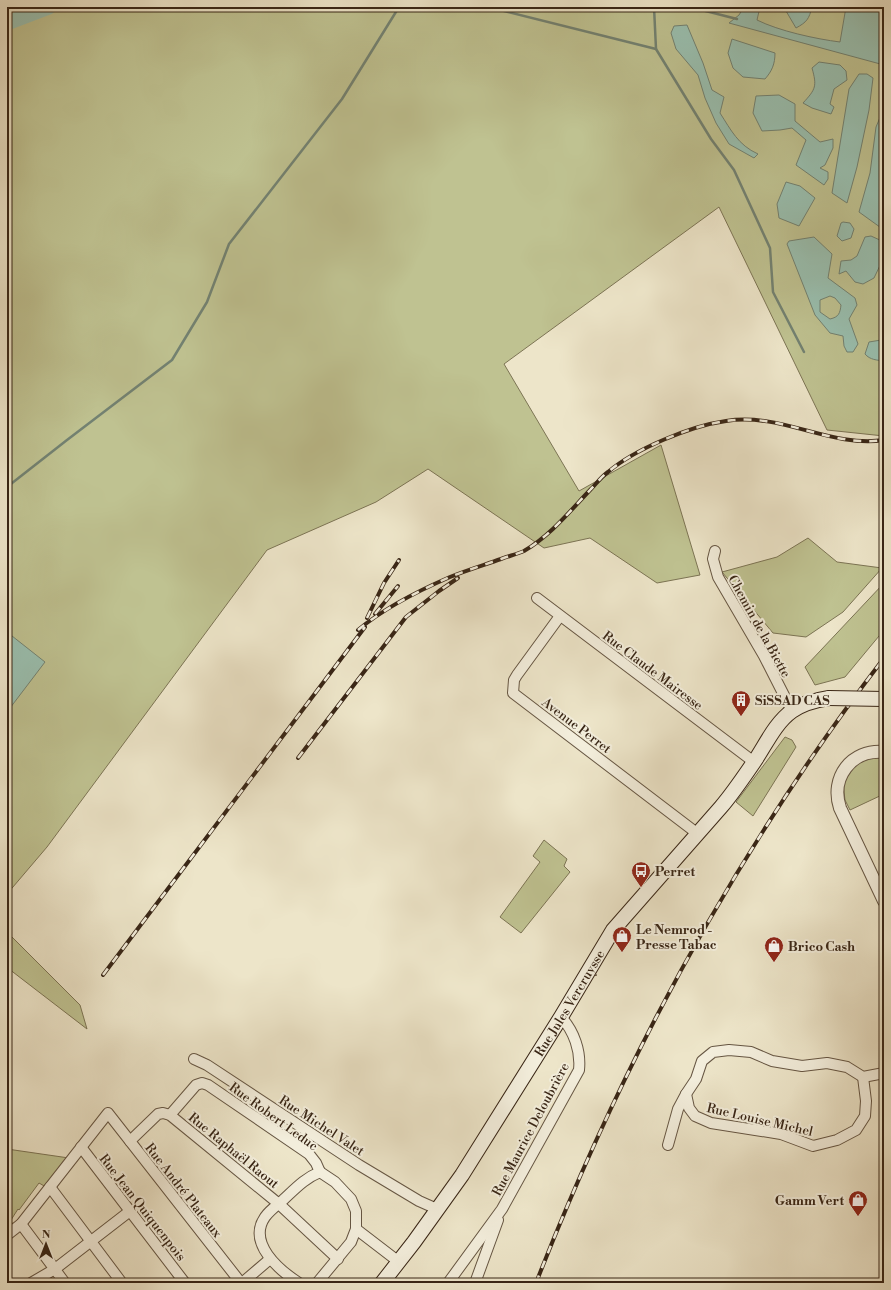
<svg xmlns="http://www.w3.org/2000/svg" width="891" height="1290" viewBox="0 0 891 1290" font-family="'Libre Bodoni',serif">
  <rect width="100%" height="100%" fill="#ede5c9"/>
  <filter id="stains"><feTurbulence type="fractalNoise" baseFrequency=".005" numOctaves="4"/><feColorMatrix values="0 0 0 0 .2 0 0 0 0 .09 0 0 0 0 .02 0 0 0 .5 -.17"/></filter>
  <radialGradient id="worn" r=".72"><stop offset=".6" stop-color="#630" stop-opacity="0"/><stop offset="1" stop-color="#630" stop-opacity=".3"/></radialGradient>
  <g fill="#bfc291" stroke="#7c7454">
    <path d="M7,7h877v429l-57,-6 -108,-223 -215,157 75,127 82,-46 39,130 -43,8 -67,-45 -46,10 -116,-79 -52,33 -109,48 -220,297 -40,47z"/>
    <path d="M808,538l29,24 45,6 -39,44 -37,25 -33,-4 -51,-61 55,-15z"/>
    <path d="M884,583v47l-39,47 -30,8 -10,-18z"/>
    <path d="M785,737l7,3 4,7 -43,69 -17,-14z"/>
    <path d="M884,757v37l-34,16 -5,-10 -2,-17 9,-17 14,-8z"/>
    <path d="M544,840l23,19 -3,7 6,6 -49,61 -21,-16 40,-55 -7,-6z"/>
    <path d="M7,932l73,73 7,24 -78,-60 -2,1z"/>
    <path d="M7,1149l62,9 -23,29 -7,-4 -20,27 -1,-1 -7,11 2,6 -6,4z"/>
  </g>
  <g fill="#9ac0b0" stroke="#738272" fill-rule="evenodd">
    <path d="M744,7h16l-3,13c22,11 59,19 83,22l6,-35h38v58l-155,-42 10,-8z"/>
    <path d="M787,7h25c-3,12 -5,15 -16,21l-10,-17z"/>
    <path d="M687,25l16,38 9,27 12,7 -4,16c11,17 18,32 38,41l-4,4 -25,-14 -13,-21 -11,-25 -7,-23 -22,-26 -5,-16 3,-7z"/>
    <path d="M732,39l43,14c0,11 -3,18 -10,26l-22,-2 -10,-9 -5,-15z"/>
    <path d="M819,62l21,3 6,6 1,9 -13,9 -4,15 4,3 -3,7 -19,-6 -9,-5c13,-14 14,-17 9,-35z"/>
    <path d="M859,74h8l6,4 -4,32 -12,57 -10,36 -15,-10 17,-104z"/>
    <path d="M779,95l16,9v17l25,21 13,-3v9l-8,17 -5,3 8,4v7l-4,6 -28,-20 10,-25 -14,-12 -12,2 -18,1 -9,-18 3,-17z"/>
    <path d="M884,108v84l-2,10 2,5v23l-25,-18 11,-39 6,-46z"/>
    <path d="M786,182l14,4 15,12 -16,28 -20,-8 -2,-14z"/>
    <path d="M843,222l7,1 4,6 -3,9 -9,3 -5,-5 4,-13z"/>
    <path d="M871,236l11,5 2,4v12l-10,21 -11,6 -8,-2 -9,-11 -7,3 2,-13 10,-1 6,-4 8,-19z"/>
    <path d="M814,237l18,17 -4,24 27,20 2,7 -8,14 9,25 -5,8h-6l-3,-6 -1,-10 -13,-3 -15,-18 -28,-71 2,-3zM830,296l5,2 6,7c-1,8 -2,12 -11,14l-10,-7v-12z"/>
    <path d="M882,328h2v33c-7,-1 -14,-1 -19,-7l4,-12 12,-2z"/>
    <path d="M7,632l38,30 -38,50z"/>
  </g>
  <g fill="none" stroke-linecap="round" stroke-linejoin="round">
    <g stroke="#738272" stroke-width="2.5">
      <path d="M488,7l168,42"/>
      <path d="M654,7l2,42 55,90 23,31 36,78 3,44 31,60"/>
      <path d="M690,7l47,12"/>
      <path d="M7,487l60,-47 105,-80 35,-58 22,-58 113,-145 57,-92"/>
    </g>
    <path stroke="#9ac0b0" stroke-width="15" d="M7,23l42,-16"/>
    <defs>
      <g id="minor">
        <path d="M715,551l-2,8 5,18 46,79 28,55"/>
        <path d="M537,598l217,164"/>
        <path d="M560,616l-43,59 -3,5 -1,13 185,141"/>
        <path d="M194,1059l13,6 152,100 60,36 18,8"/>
        <path d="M686,1094l3,14 6,8 16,7 70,11 32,12 24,-6 19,-10 9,-14 1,-15 -3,-24"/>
        <path d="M170,1115l26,-30 6,-2 6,2 101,69 7,9 4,9"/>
        <path d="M130,1141l28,-27 5,-1 7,2 109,89 59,55"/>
        <path d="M668,1145l10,-36 8,-15 10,-15 6,-18 11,-9 16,-2 22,2 21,9 30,5 25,-3 20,4 16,10 21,-4"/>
        <path d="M81,1147l104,136"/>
        <path d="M50,1187l72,96"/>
        <path d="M21,1224l44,59"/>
        <path d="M356,1229l43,33"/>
        <path d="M7,1235l14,-11 87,-111 133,170"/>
        <path d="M31,1283l24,-14 75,-58"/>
        <path d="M242,1283l28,-24"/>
        <path d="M299,1283c-20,-13 -52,-40 -34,-66 4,-6 12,-12 18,-17 12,-11 22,-22 37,-28"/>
        <path d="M317,1283l34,-41 5,-13v-18l-5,-12 -16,-17 -15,-10"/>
        <path d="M448,1283l54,-74 77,-139c2,-19 -5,-39 -18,-53"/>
        <path d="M475,1283l23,-63"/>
      </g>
      <path id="tertiary" d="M884,752c-33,-3 -54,26 -44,56l44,93"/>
      <g id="secondary">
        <path id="s1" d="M382,1283l32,-41 48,-67 99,-158 52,-87 108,-123c12,-14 22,-29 33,-45 11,-16 21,-39 38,-51 11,-8 24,-11 37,-13"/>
      </g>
    </defs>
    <use href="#minor" stroke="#665643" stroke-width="12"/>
    <use href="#tertiary" stroke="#665643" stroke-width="14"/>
    <use href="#secondary" stroke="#392616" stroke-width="16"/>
    <use href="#minor" stroke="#f3eedc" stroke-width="10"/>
    <use href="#tertiary" stroke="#f3eedc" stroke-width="12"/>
    <use href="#secondary" stroke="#f3eedc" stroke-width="14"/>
    <defs>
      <g id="rail">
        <path d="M375,614l23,-28"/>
        <path d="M367,618l17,-35 15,-23"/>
        <path d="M358,630c25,-21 62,-40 92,-53 17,-7 34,-12 51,-18 8,-3 16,-5 23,-8 26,-15 46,-40 67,-62 5,-5 10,-12 17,-17 27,-23 82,-46 118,-51 56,-9 103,27 158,19"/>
        <path d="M298,758l108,-141 33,-26 19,-13"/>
        <path d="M103,975l262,-348"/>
        <path d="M536,1283c87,-223 202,-435 348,-625"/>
      </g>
    </defs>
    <use href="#rail" stroke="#392616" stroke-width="4"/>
    <use href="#rail" stroke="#f3eedc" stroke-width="2.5" stroke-dasharray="8" stroke-linecap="butt"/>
    <defs>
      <path id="secondary-bridge" d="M829,698l55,1"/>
    </defs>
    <use href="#secondary-bridge" stroke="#392616" stroke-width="16" stroke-linecap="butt"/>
    <use href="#secondary-bridge" stroke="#f3eedc" stroke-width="14"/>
  </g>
  <defs>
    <symbol id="building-pin" viewBox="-11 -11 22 30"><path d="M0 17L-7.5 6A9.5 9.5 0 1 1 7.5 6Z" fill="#8f2418" stroke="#f3eedc"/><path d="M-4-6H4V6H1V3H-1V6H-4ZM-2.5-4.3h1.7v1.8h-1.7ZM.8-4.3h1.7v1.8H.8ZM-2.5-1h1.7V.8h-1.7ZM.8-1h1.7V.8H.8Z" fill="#fff"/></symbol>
    <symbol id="bus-pin" viewBox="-11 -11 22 30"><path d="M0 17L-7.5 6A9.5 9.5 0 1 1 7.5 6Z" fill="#8f2418" stroke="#f3eedc"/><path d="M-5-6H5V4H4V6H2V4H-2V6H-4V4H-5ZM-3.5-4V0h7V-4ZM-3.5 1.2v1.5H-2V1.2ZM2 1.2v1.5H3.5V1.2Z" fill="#fff"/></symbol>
    <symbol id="shop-pin" viewBox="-11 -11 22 30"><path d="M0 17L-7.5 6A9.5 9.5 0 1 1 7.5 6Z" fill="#8f2418" stroke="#f3eedc"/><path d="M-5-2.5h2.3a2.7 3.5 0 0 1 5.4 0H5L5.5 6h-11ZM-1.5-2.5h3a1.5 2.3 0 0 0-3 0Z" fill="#fff"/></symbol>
  </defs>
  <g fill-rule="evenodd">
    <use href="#building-pin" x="730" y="689" width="22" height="30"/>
    <use href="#bus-pin" x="630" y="860" width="22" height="30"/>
    <use href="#shop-pin" x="611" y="925" width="22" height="30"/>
    <use href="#shop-pin" x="763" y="935" width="22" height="30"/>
    <use href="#shop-pin" x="847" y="1189" width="22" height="30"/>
  </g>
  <g text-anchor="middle" stroke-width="4" stroke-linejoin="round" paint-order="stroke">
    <g font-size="13" fill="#392616" stroke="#f3eedc">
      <text transform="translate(760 626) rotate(61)" y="5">Chemin de la Biette</text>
      <text transform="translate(653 670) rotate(37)" y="5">Rue Claude Mairesse</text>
      <text transform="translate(577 725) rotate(37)" y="5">Avenue Perret</text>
      <text dy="5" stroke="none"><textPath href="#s1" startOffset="337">Rue Jules Vercruysse</textPath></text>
      <text transform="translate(274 1116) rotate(36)" y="5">Rue Robert Leduc</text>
      <text transform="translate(760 1119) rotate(13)" y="5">Rue Louise Michel</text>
      <text transform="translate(322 1125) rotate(33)" y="5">Rue Michel Valet</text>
      <text transform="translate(530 1129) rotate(-62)" y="5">Rue Maurice Deloubrière</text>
      <text transform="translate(234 1150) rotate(39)" y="5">Rue Raphaël Raout</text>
      <text transform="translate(184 1190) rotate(52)" y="5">Rue André Plateaux</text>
      <text transform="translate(143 1207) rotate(52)" y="5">Rue Jean Quiquenpois</text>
    </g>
    <g font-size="13" font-weight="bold" fill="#392616" stroke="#f3eedc" text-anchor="start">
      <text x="755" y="705">SiSSAD CAS</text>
      <text x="655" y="876">Perret</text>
      <text x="636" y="934">Le Nemrod -<tspan x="636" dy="15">Presse Tabac</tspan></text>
      <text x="788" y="951">Brico Cash</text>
      <text x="844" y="1205" text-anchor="end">Gamm Vert</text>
    </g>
  </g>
  <rect width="891" height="1290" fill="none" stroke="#ede5c9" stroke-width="24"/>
  <rect x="8" y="8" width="875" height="1274" fill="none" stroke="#392616" stroke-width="2"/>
  <rect x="12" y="12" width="867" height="1266" fill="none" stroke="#392616"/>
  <g transform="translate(46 1244)" stroke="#f3eedc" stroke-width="3" paint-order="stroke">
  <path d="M0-3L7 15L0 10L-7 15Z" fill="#392616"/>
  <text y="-6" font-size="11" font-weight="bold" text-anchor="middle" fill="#392616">N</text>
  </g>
  <rect width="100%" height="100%" filter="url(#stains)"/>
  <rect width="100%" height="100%" fill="url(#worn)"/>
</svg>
